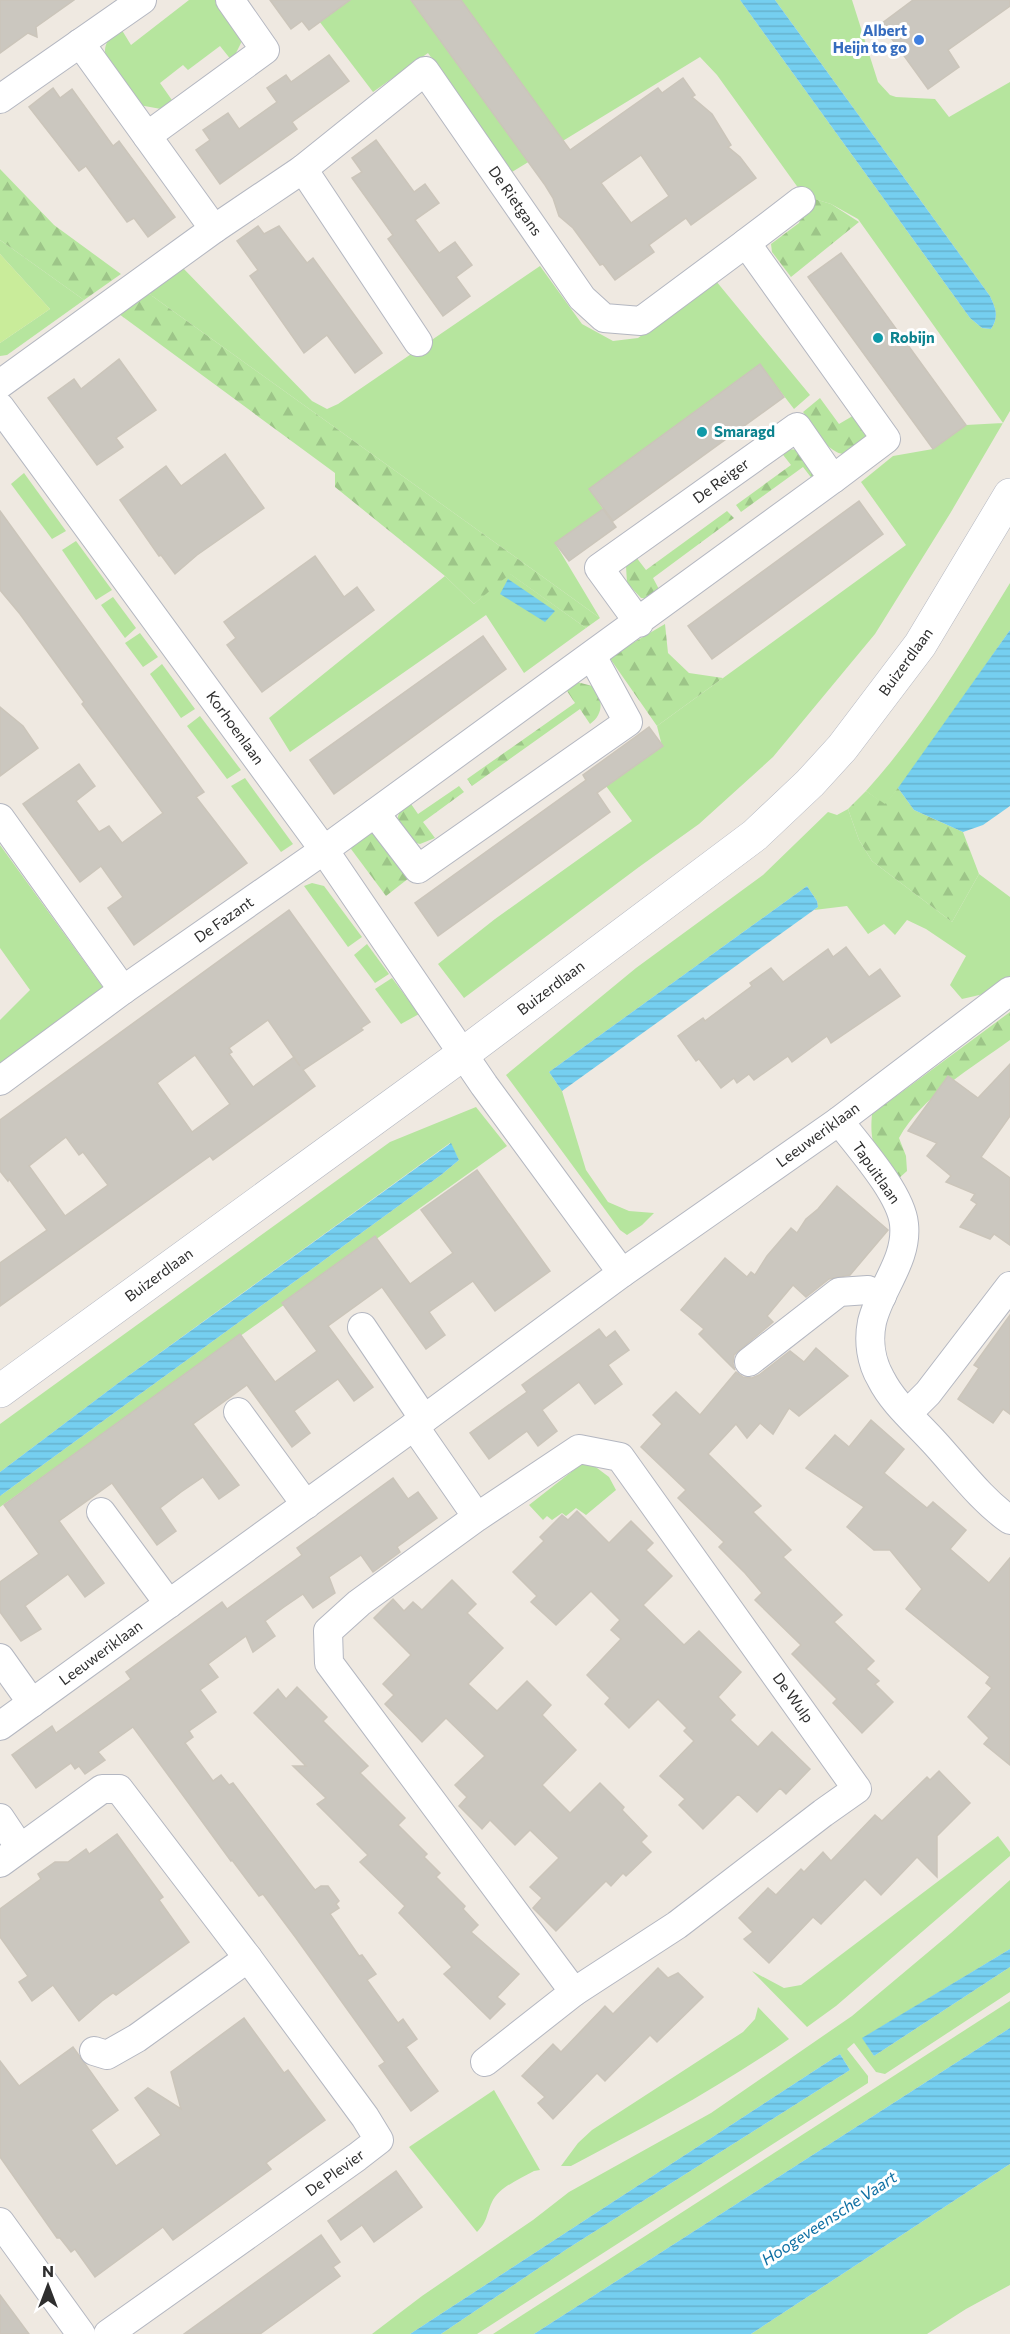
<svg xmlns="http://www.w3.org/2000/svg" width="1010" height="2334" viewBox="0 0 1010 2334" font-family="Commissioner,sans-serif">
  <defs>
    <pattern id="forest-firs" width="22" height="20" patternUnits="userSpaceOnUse" patternTransform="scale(1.5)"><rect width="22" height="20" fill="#b6e59e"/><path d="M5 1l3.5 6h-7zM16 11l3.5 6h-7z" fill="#9dc588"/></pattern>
    <pattern id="water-rules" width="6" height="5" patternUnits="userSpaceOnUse" patternTransform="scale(1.5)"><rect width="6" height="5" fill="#75cff0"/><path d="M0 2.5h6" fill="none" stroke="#66b2ce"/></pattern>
  </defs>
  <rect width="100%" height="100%" fill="#efe9e1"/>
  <g fill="#b6e59e">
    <path d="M189,0h33l21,39 -11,22 -12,-15 -32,24 -5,-5 -23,18 14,20 -13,6 -22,-4c-8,-13 -29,-37 -33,-49 -4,-12 6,-22 14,-29l11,18z"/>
    <path d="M337,0h403l230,318 12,10 9,1c8,-12 5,-20 -1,-33l-215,-296h77l26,82 12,13 6,2 39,2 14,18 61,-35v329l-59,101 -76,122 -102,123 -74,67 -60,43 -175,131 -26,-34 57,-45 137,-98 -26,-35 56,-40 -5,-20 249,-181 -45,-63 32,-26 40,-7 33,-24 37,-2 -145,-204 -27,-15 -27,-8 -87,-121 -17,-18 -188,115 -84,-119 -55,39 -54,-71z"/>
    <path d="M0,240l84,60 -77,55 -7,1v-13l50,-34 -50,-55z"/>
    <path d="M540,266l42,58 31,17 25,-3 78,-57 94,114 -16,14 -34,-44 -170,124 13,20 -48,34 45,75 -452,-325 34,-26 130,134 15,8 11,-5z"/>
    <path d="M24,473l42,58 -14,8 -41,-55z"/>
    <path d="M76,541l36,49 -16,10 -34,-50z"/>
    <path d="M509,573l77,55 -62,45 -38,-58 -196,137 -21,-34 176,-142 29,28z"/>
    <path d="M1010,583v47l-99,142 -26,33 -19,-14c58,-64 99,-135 144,-208z"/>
    <path d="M113,597l23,31 -11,10 -24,-33z"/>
    <path d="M140,633l18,24 -15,10 -18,-24z"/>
    <path d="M162,664l33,45 -14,9 -31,-44z"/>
    <path d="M200,716l41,54 -14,9 -40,-53z"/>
    <path d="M245,778l48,66 -12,8 -50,-66z"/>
    <path d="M848,809l11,31 13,21 80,61 27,-48 31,23v80l-22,16 -26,6 -12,-14 16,-29 -40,-27 -19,-9 -12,15 -11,-11 -16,10 -21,-28 -33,4 4,-3 -1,-6 -10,-15 -258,186 13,19 24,79 22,32 21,9 25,2 -12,12 -15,10 -7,-5 -114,-155 130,-107 127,-93 65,-63 9,3z"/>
    <path d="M0,845l107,148 -107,79v-52l30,-30 -30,-42z"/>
    <path d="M312,883l12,3 38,51 -14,10 -44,-61z"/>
    <path d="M367,944l22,30 -14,9 -21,-28z"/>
    <path d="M392,978l27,36 -18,10 -26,-35z"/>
    <path d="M476,1107l31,39 -507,361v-11l441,-321 18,-15 -9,-17 -329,238 -121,91v-48l390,-282z"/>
    <path d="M589,1462l20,15 7,13 -30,25 -10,-7 -10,8 -4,-3 -10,7 -5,-4 -4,4 -14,-15 50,-39z"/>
    <path d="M998,1836l12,16v4l-174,150 -29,21 -55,-56 32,17 17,-3z"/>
    <path d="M1010,1880v69l-147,89 11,18 136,-89v25l-125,82 -9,-2 -22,-29 -7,6 21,27v7l-391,251h-36l126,-85 283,-179 -10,-16 -430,280h-38l50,-38 111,-76 36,-28 142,-79 141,-97 99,-83z"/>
    <path d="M1010,2001v27l-476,306h-41z"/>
    <path d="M758,2007l31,32c-71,49 -142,87 -218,127h-10l17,-23 14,-13 151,-98 12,-13z"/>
    <path d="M494,2090l46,80 -6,1c-14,8 -35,16 -42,31 -6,13 -4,19 -15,30l-68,-85z"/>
    <path d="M1010,2164v121l-44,24 -39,25h-176z"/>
  </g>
  <g fill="url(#forest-firs)">
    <path d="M0,169l54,56 67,49 -37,26 -84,-60z"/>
    <path d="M808,197l23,7 28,18 -68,55 -19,-25 -1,-8 28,-21z"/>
    <path d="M148,293l452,325 -14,10 -76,-54 -36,30 -29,-28 -110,-89v-14l-216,-159z"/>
    <path d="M820,398l19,26 17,-10 11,19 -3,11c-5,4 -10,9 -16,10 -20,3 -35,-29 -45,-42z"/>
    <path d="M786,449l16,1 14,18 -3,12 -10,-13 -62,45 -5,-7 55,-40 -11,-14z"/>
    <path d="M727,511l7,7 -81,60 8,15 -10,6 -10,-1 -14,-15 -1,-17 10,-9 10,13z"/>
    <path d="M665,624l3,29 21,20 34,5 -66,48 -48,-69z"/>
    <path d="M577,682l19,5c6,14 8,27 -6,37l-10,-15 -108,77 -5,-7 108,-76 -10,-15z"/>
    <path d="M459,786l5,6 -41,30 12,16 -15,6 -8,-2 -15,-22 3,-10 9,-9 9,13z"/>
    <path d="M898,788l16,22 49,22 16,42 -27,48 -80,-61 -13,-21 -11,-31 18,-18 19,13z"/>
    <path d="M369,834h7l33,44 -23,18 -35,-47 3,-8z"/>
    <path d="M1010,1012v28c-38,28 -88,56 -111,98l7,18 1,15 -9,8c-21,-27 -29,-30 -26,-65z"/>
  </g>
  <path fill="#c9ec9a" d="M0,254l50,55 -50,34z"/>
  <g fill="url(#water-rules)">
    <path d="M740,0h35l215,296c6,13 9,21 1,33l-9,-1 -12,-10z"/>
    <path d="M508,579l47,32 -10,11 -45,-28z"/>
    <path d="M1010,630v176l-27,19 -20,7 -49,-22 -16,-22z"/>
    <path d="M807,886l10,15 1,6 -256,184 -13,-19z"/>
    <path d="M451,1143l8,17 -18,15 -441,321v-24l121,-91z"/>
    <path d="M1010,1949v18l-136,89 -12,-18z"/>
    <path d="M1010,2028v136l-259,170h-217z"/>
    <path d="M840,2054l10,16 -283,179 -126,85h-31z"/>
  </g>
  <g fill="#cbc7bf" stroke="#cbc5ba" stroke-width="1.5" fill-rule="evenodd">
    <path d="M0,0h74l-38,27 1,10 -9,-4 -28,20z"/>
    <path d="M270,0h80l-41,30 -7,-9 -11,8z"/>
    <path d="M411,0h50l109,150 88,-62 4,5 21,-15 12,17 -3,2 20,17 19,31 -3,2 12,10 16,21 -65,47 -5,-7 -37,27 5,7 -39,28 -12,-16 -3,1 -27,-37 -14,-12 -6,-18 -8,-13zM641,155l28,41 -38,27 -30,-40z"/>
    <path d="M913,0h97v6l-62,44 11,17 -31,22 -47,-65z"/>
    <path d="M329,55l20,26 -57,41 5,7 -77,55 -24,-34 14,-10 -7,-10 25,-17 11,16 38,-27 -10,-14 19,-13 5,7z"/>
    <path d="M53,88l7,10 12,-9 41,57 6,-5 56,76 -27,20 -14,-19 -7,4 -41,-56 -7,5 -50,-64z"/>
    <path d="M376,140l38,52 11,-8 14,19 -24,17 24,33 16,-11 17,23 -16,12 14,19 -27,20 -55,-77 5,-4 -41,-57 10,-6 -10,-14z"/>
    <path d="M258,226l6,8 15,-8 28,37 6,-5 69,95 -27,20 -28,-38 -23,18 -54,-77 8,-6 -21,-29z"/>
    <path d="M841,253l125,172 -33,24 -125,-172z"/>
    <path d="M119,359l37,51 -40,28 7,9 -26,18 -49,-67 26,-19 7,10z"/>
    <path d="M760,364l24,33 -171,124 -24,-32z"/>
    <path d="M225,454l39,54 -67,47 -22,19 -14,-19 -2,1 -39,-56 46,-34 15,20z"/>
    <path d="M859,501l24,33 -171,125 -24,-33z"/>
    <path d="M603,509l13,18 -47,34 -14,-18z"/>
    <path d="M0,511l204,281 -8,5 51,66 -113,82 -26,-37 15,-11 -22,-31 -21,16 -57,-78 56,-40 16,22 -19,15 23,31 10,-6 13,17 41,-30 -81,-109 2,-2 -64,-88 -20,-24z"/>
    <path d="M315,556l29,41 13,-10 17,23 -112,82 -35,-47 9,-7 -12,-16z"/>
    <path d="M483,636l23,33 -172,125 -24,-34z"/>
    <path d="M0,707l23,19 15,22 -38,28z"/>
    <path d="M649,727l14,19 -66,47 13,19 -172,124 -23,-33 171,-123 -3,-5z"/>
    <path d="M289,910l81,112 -9,6 2,2 -60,40 12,16 -102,74 -3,-4 -210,150v-43l47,-33 -38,-51 -1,2 -8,-10v-51zM268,1020l32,46 -6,-9 -41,30 -24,-33 3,-2 -3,-4zM195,1055l35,49 -38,28 -35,-49zM66,1137l13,18 4,-3 25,33 -43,31 -36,-50z"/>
    <path d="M846,947l23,30 11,-8 20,27 -69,47 -4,-7 -35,26 -4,-6 -34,24 -5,-6 -12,9 -3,-5 -13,10 -22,-29 -3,2 -18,-25 25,-18 2,3 47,-35 -2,-3 21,-15 12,14 45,-33 5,8z"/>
    <path d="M1010,1064v52l-29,41 29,21v67l-16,-11 -4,5 -30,-12 17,-23 -6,-4 4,-6 -29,-12 5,-6 -24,-20 10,-13 -29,-12 40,-55 30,22z"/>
    <path d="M477,1170l73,101 -55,40 -22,-30 -44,31 16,23 -19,14 -44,-62 -54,39 45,61 -19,14 -16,-22 -44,32 16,22 -18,14 -45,-62 -54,39 46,61 -20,14 -16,-22 -22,15 -21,16 16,23 -19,14 -45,-62 -53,38 45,62 -19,14 -17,-23 -43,32 16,23 -20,12 -21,-29v-30l39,-28 -35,-49 236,-171 35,48 42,-31 -35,-48 93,-67 35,48 43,-31 -32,-43z"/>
    <path d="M837,1186l51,44 -38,45 -21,4 -23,18 -13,-12 -26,31 6,6 -39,33 -1,9 2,6 -36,-36 5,-5 -23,-19 44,-52 22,19 4,-5 4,3 12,-19 24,-28 6,5 9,-14 12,-10z"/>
    <path d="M1010,1315v99l-7,-5 -10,14 -35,-24 21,-31 -5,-3z"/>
    <path d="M599,1329l7,9 9,-7 14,19 -21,15 14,19 -27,20 -16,-22 -37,28 15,21 -19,15 -11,-15 -38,28 -19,-26 57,-41 -5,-7z"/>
    <path d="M816,1348l32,28 -49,40 -10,-8 -16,26 -13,-11 -13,15 -11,-14 -28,30 53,52 -8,6 38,38 -8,7 59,58 -8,7 40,39 -8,8 13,12 -4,3 18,18 -31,31 -29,-30 4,-4 -45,-45 9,-9 -46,-45 7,-7 -17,-20 -26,-26 5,-5 -46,-44 8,-8 -45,-43 21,-23 -9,-9 23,-23 24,23 36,-43 7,5 9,1 7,-3 31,-24 14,11z"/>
    <path d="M871,1420l33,29 -20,24 43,35 6,-6 33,28 -16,19 39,34 21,-25v207l-26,-21 5,-6 -21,-21 24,-29 -6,-5 4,-6 -84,-68 16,-20 -32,-39h-16l-27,-23 17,-20 -58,-39 29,-33 14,12z"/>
    <path d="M393,1478l15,21 10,-7 19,26 -40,29 3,5 -27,20 -12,-17 -32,22 6,16 -22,15 -10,-14 -19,13 -19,14 10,15 -22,16 -7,-16 -38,28 10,13 -18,13 16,22 -27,19 4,6 -8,6 28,38 8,-6 8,10 4,-2 78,102 4,5 6,-4h7l11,15 -3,3 3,4 -9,6 29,42 3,-1 14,19 -9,6 31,43 5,-4 14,20 -11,8 32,44 -27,20 -32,-45 6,-4 -89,-124 -33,-44 -4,2 -27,-36 -1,1 -98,-134 -35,25 7,8 -20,14 -6,-8 -4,3 -4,-6 -35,25 -24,-33 40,-29 4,7 75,-54 -5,-7 96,-70 5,7 75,-54 -5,-7z"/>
    <path d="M577,1511l32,32 22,-22 22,22 -7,7 26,26 -29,29 41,40 15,-14 42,41 -23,25 17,18 -5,5 28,27 14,-15 38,37 -24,25 -6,-6 -23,24 -19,-18 -35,35 -24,-24 6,-6 -25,-23 34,-35 -10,-10 3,-3 -29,-29 -29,29 -24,-24 5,-6 -23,-23 34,-36 -10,-9 9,-10 -29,-29 -35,34 -25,-23 6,-6 -24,-24 31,-31 -4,-4 22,-22 6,5z"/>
    <path d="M452,1580l24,24 -9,9 36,35 -35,36 29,27 30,-30 24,24 -9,10 34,35 -34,35 28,28 30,-30 24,24 -2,3 25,26 -6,6 10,10 -25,24 -3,-3 -12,13 -5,-5 -50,50 -23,-23 9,-10 -12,-11 29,-29 -29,-28 -15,15 -25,-25 -8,9 -23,-23 8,-9 -12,-12 30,-29 -39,-38 -24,24 -37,-38 9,-9 -11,-11 28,-29 -37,-37 19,-19 11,12 9,-9 9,8z"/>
    <path d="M297,1687l30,30 -4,4 45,45 -8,7 45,45 -7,7 29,29 -3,3 16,16 -4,4 29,29 -2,3 15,16 -7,7 48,42 -22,23 8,7 -15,15 -46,-45 8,-7 -53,-54 6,-7 -45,-44 8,-7 -51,-51 9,-6 -33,-32h13l-52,-53 24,-24 8,10z"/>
    <path d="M939,1771l31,32 -33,33v41l-20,-20 -36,38 -16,-16 -44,45 -8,-7 -44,46 -25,-24 9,-7 -14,-14 29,-30 8,7 25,-26 3,3 19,-20 8,9 44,-46 7,6 45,-44 3,3z"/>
    <path d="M117,1834l46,63 -4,3 30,42 -73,53 -3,-2 -11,8 -23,20 -26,-36 -21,16 -13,-19 9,-6 -28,-39v-28l41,-30 -3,-5 17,-12h13l18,-13 3,5z"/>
    <path d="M658,1968l10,10 10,-5 25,24 -46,45 -7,-7 -45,46 -8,-8 -44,46 -15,-16 7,-6 -23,-21 31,-32 8,8 44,-46 8,8z"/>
    <path d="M244,2018l40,55 4,-3 37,50 -59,43 5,6 -98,71 -10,-13 -68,50 -20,-28 -4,3 -11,-14h-3l-57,-81v-96l19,25 54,-39 45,63 -27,20 25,36 45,-31 -26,-37 13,-10 33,21 -10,-37z"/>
    <path d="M396,2171l26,36 -48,35 -12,-17 -21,15 -13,-19z"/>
    <path d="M321,2235l19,27 -7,5 7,9 -80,58h-76z"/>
    <path d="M0,2295l29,39h-29z"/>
  </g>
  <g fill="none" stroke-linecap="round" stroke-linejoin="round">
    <defs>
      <g id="street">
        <path d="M80,43l134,186"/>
        <path d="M0,99l142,-99"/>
        <path d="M147,136l118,-86 -35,-50"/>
        <path d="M303,169l115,173"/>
        <path d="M746,243l55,-42"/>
        <path d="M0,384l214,-155 89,-60 122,-98 157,227 22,20 37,3 105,-78 140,196 -53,40"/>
        <path d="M0,407l324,443 160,235 138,188 -198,146 -424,307"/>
        <path d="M375,813l43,56 210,-147 -36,-66"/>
        <path d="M0,818l123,172"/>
        <path d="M0,1081l123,-91 201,-140 509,-371 -36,-52 -198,141 40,55"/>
        <path d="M839,1121c19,25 62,72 65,103 4,36 -24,64 -32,98 -4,19 -1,40 9,57 12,24 35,43 53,63 24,26 47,58 76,78"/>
        <path d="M622,1273l217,-152 171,-130"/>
        <path d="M362,1327l62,92"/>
        <path d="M749,1362l90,-70 29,-2 14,6"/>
        <path d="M238,1412l68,93"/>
        <path d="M908,1413l20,-20 82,-107"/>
        <path d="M414,1426l63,91 102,-68 41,8 237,332 -34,24 -146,112 -103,67 -245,-329 -1,-32 31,-28 118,-86"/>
        <path d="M101,1512l68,92"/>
        <path d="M0,1658l32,45"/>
        <path d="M0,1818l20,30"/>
        <path d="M0,1863l102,-74h17l129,169 117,159 14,23 -22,17 -249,177"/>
        <path d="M94,2051l13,4 30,-17 111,-80"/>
        <path d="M485,2062l89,-70"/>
        <path d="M0,2222l81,112"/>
      </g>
      <path id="secondary" d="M0,1391l463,-337 292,-219 55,-52 32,-35 78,-103 90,-150"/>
    </defs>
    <use href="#street" stroke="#b4b7c1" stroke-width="30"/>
    <use href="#secondary" stroke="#b4b7c1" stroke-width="34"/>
    <use href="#street" stroke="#fff" stroke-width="28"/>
    <use href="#secondary" stroke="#fff" stroke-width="33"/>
  </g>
  <circle fill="#3f7fe0" stroke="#fff" stroke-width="2" cx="919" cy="40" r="6"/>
  <g fill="#0f9aa8" stroke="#fff" stroke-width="2">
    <circle cx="878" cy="338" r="6"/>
    <circle cx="702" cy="432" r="6"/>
  </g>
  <g text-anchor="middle" stroke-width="6" stroke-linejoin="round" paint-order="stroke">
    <g font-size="15" font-weight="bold" fill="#366cbe" stroke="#fff" text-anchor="end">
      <text x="907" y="36">Albert<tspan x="907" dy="17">Heijn to go</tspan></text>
    </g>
    <g font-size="15" fill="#2e2e2e" stroke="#fff">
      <text transform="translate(515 201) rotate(55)" y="5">De Rietgans</text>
      <text transform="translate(721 481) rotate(-36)" y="5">De Reiger</text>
      <text transform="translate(906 662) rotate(-54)" y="5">Buizerdlaan</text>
      <text transform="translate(235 728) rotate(54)" y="5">Korhoenlaan</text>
      <text transform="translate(224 920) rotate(-35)" y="5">De Fazant</text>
      <text transform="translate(551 988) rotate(-37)" y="5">Buizerdlaan</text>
      <text transform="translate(818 1135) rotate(-36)" y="5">Leeuweriklaan</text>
      <text transform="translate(876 1173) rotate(55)" y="5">Tapuitlaan</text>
      <text transform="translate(159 1275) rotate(-36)" y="5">Buizerdlaan</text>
      <text transform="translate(101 1653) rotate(-36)" y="5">Leeuweriklaan</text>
      <text transform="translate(793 1698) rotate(54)" y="5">De Wulp</text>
      <text transform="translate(335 2173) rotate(-36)" y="5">De Plevier</text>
    </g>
    <g font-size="15" font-weight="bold" fill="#0d838f" stroke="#fff" text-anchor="start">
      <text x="890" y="343">Robijn</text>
      <text x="714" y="437">Smaragd</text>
    </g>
    <g font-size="16" font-style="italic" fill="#0d6fa3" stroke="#fff">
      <text transform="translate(829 2218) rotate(-33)" y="6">Hoogeveensche Vaart</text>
    </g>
  </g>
  <g transform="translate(48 2286)" stroke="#ffffff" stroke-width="4.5" paint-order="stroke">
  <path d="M0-4.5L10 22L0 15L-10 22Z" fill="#2e2e2e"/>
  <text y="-9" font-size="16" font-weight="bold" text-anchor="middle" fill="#2e2e2e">N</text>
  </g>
</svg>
